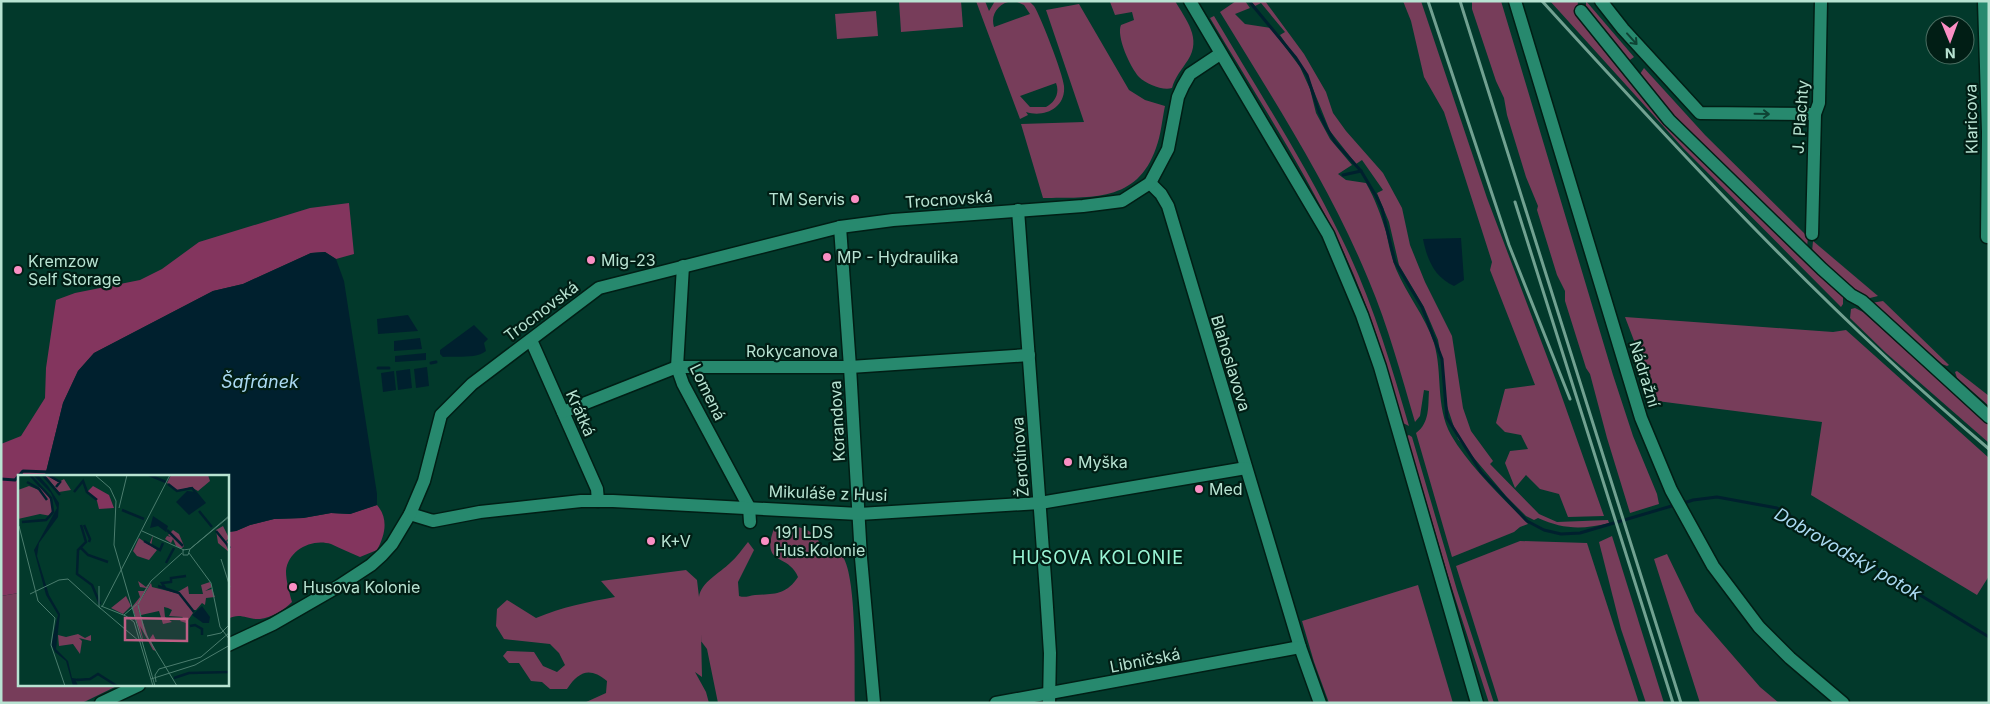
<svg xmlns="http://www.w3.org/2000/svg" width="1990" height="704" viewBox="0 0 1990 704" font-family="Inter,sans-serif">
  <rect width="100%" height="100%" fill="#02392b"/>
  <g fill="#773d5a" fill-rule="evenodd">
    <path d="M899,1h62l2,26 -62,5z"/>
    <path d="M976,1h9l4,10 6,-10h17c-13,2 -22,13 -18,26l36,-13 -6,-9 -9,-4h14l5,5c7,11 29,68 30,80 2,22 -20,32 -38,26l2,3 -8,4zM1056,83c4,10 -1,19 -10,24h-16l-10,-11z"/>
    <path d="M1175,1c11,19 27,37 13,59 -6,9 -13,17 -16,28 -9,3 -26,-4 -33,-11 -9,-10 -23,-41 -18,-52l13,-5 -2,-8 -17,3 -5,-13z"/>
    <path d="M1236,1h9l5,7 -15,6 10,10 26,4 29,39 10,22 6,24 14,26 22,26 -14,9 8,6 20,3c9,16 15,32 20,49 3,13 5,25 10,37 11,26 29,47 38,74 9,30 1,63 17,92 18,31 52,63 77,89l-8,3 -6,5 -62,25 -36,-124c14,-10 12,-27 13,-42l-5,-1 -4,26 -5,6c-14,-48 -27,-96 -46,-141 -39,-95 -96,-182 -149,-269z"/>
    <path d="M1251,1h14l39,53 22,38 7,21 13,18 37,42 19,35 8,37 15,37 27,54 11,72 8,23 22,30 -3,3 49,50 18,8 51,-2 1,3c-28,7 -46,6 -71,-5l-4,2 -8,-4 -20,-20 -48,-57 -11,-33 -6,-50 -3,-16 -14,-33 -25,-42 -10,-43 -12,-29 6,-3 -21,-30 -6,4 -26,-33 -23,-57 -27,-39 5,-3 -24,-29 -6,3z"/>
    <path d="M1403,1h18l66,197 70,185 47,133 -36,1 -9,-23 -19,-5 -14,-14 -11,13 -10,-25 5,-12 18,-2 -7,-14 -16,-3 -9,-9 9,-34 30,-4 -45,-115 2,-8 -48,-150 -20,-35 -13,-56z"/>
    <path d="M1472,1h29l112,374 20,61 24,58 2,10 -29,9 -23,-75 -17,-64 -4,-6 -21,-67v-10l-8,-16 -20,-65 1,-4 -12,-29 -19,-62 -3,-17 -8,-17 -24,-72z"/>
    <path d="M1550,1h28c-3,21 26,48 38,64 69,83 148,156 227,230v9l-2,3 -158,-159z"/>
    <path d="M1586,1l48,56 -7,5 -41,-52z"/>
    <path d="M1079,4l50,86 16,10 20,6c-3,14 -4,29 -9,42 -19,55 -65,49 -113,50l-22,-74 63,-2 -38,-112z"/>
    <path d="M876,11l2,25 -41,3 -2,-25z"/>
    <path d="M1214,16c43,73 90,145 127,221 30,60 49,124 68,189l-6,-3c-17,-62 -36,-123 -64,-181 -38,-78 -85,-150 -129,-224z"/>
    <path d="M1644,68l61,67 103,102 -1,10c-56,-55 -115,-108 -166,-169l-1,-4z"/>
    <path d="M1813,241l65,55 -12,3 -54,-47z"/>
    <path d="M1883,301l66,64 -2,1 -5,-2 -71,-61z"/>
    <path d="M1855,308l8,4 126,113v18l-103,-90 -36,-35 1,-9z"/>
    <path d="M1625,317l208,15 13,-2 143,128v118l-12,19 -166,-100 11,-73 -165,-21z"/>
    <path d="M1957,371l32,25v10l-32,-28 -2,-6z"/>
    <path d="M1409,435l3,2 45,153 37,113h-5l-41,-127 -41,-140z"/>
    <path d="M775,526c21,1 35,-2 46,19 6,2 16,5 20,9 17,19 13,120 14,149h-137l-11,-54 -6,-8v-7l1,43 -7,-5 11,20 3,11h-125l22,-10 1,-12c-17,-14 -28,-10 -40,8h-17l-8,-7 -11,-1 -12,-18h-10l-6,-7 4,-5 27,1 9,14 14,6 8,-7 -6,-12 -9,-9 -46,-5 -8,-13 1,-17 10,-9 29,18c26,-11 52,-16 79,-21l-14,-16 85,-11 11,10 2,17c2,-15 21,-24 31,-34 7,-6 12,-14 18,-21l6,8 -16,32 1,14c6,2 9,0 16,-1 19,-1 31,0 43,-18 -10,-25 -39,-10 -23,-51z"/>
    <path d="M1612,536l52,167h-18l-25,-74 -22,-87z"/>
    <path d="M1520,541l67,2 52,160h-140l-43,-137z"/>
    <path d="M1667,554l28,58 65,75 19,16h-79l-46,-144z"/>
    <path d="M1418,585l35,118h-124l-15,-41 -12,-41z"/>
    <path d="M19,593v92h100l-37,18h-81v-107z"/>
  </g>
  <g fill="#83355e">
    <path d="M349,203l5,51 -18,5 -11,-7 -14,1 -68,31 -30,7 -119,62 -16,18 -15,32 -18,73 -26,1v116l-18,3v-152l20,-8 24,-38 1,-30 10,-68 19,-7 65,-13 22,-11 37,-27 111,-34z"/>
    <path d="M377,505c12,14 8,30 0,45l-17,7c-10,-4 -20,-9 -29,-13 -19,-6 -43,6 -45,27 0,10 3,20 6,31 -8,8 -21,16 -32,17 -14,1 -19,-7 -32,0v-87l8,-1 14,-6 24,-6 29,-1 28,-5 19,1z"/>
  </g>
  <g fill="#00202e">
    <path d="M1461,238l3,42 -10,6c-20,-9 -27,-27 -31,-47z"/>
    <path d="M325,252l11,7 8,22 33,213v11l-27,9 -19,-1 -28,5 -29,1 -24,6 -14,6 -8,1v-55l-183,-1 18,-73 15,-32 16,-18 119,-62 30,-7 68,-31z"/>
    <path d="M408,315l10,16 -40,3 -1,-15z"/>
    <path d="M474,325l14,14 -4,4 2,8c-10,8 -30,5 -43,6l-3,-3v-4z"/>
    <path d="M420,338l2,11 -28,2v-10z"/>
    <path d="M426,353v7l-31,2v-6z"/>
    <path d="M427,367l2,19 -13,2 -2,-19z"/>
    <path d="M410,369l2,19 -14,2 -2,-19z"/>
    <path d="M394,371l2,19 -13,2 -2,-19z"/>
  </g>
  <g fill="none" stroke-linecap="round" stroke-linejoin="round">
    <g stroke="#00202e" stroke-width="3">
      <path d="M1249,1l47,57 11,17 12,37 7,15 9,15 26,29 15,25 6,13 13,53 27,45 20,52 5,59 34,54 46,49 17,9 17,4 19,-1 95,-28"/>
      <path d="M1343,175l18,-4"/>
      <path d="M431,363l5,-1"/>
      <path d="M378,368h11"/>
      <path d="M1,479l14,1 8,-9 26,1"/>
      <path d="M1681,504l12,-4 24,-3 60,11 212,129"/>
    </g>
    <defs>
      <g id="minor">
        <path d="M1601,1l22,28 77,84 115,1"/>
        <path d="M1984,1l4,131 -1,105"/>
        <path d="M1581,11l88,109 153,149 29,26 11,6 127,116"/>
        <path d="M1150,183l11,11 7,12 132,441 20,56"/>
        <path d="M1018,210l28,382 4,61 -1,50"/>
        <path d="M840,227l10,140 11,191 13,145"/>
        <path d="M1812,234l3,-120 4,-11 2,-102"/>
        <path d="M683,266l-6,101 6,17 66,123 1,15"/>
        <path d="M531,340l66,149 1,12"/>
        <path d="M563,412l114,-45h173l179,-12"/>
        <path d="M410,514l23,7 47,-9 101,-11h32l246,13 181,-11 206,-35"/>
        <path d="M228,645l45,-21 66,-38 32,-21 11,-10 10,-11 18,-30 14,-33 17,-66 31,-31 127,-96 241,-61 53,-7 190,-14 39,-5 28,-18 18,-34 10,-52 5,-11 7,-12 30,-20"/>
        <path d="M101,703l38,-18"/>
        <path d="M996,703l304,-56"/>
      </g>
      <g id="secondary">
        <path d="M1190,1l138,233 34,81 18,52 97,336"/>
        <path d="M1515,1l126,417 30,72 42,76 46,61 31,31 53,45"/>
      </g>
    </defs>
    <use href="#minor" stroke="#011e15" stroke-width="15"/>
    <use href="#secondary" stroke="#011e15" stroke-width="15"/>
    <use href="#minor" stroke="#27896e" stroke-width="12"/>
    <use href="#secondary" stroke="#27896e" stroke-width="12"/>
    <g stroke="#71a191" stroke-width="3">
      <path d="M1428,1l81,244 61,154"/>
      <path d="M1460,1l221,702"/>
      <path d="M1542,1c142,156 286,312 447,448"/>
      <path d="M1515,202l158,501"/>
    </g>
  </g>
  <defs><path id="oneway-shaft" d="M-6 0H5M1.5-3L5.5 0L1.5 3" fill="none" stroke-width="1.6" stroke-linecap="round" stroke-linejoin="round" transform="scale(1.25)"/></defs>
  <g stroke="#0e4334">
    <use href="#oneway-shaft" transform="translate(1632 39) rotate(48)"/>
    <use href="#oneway-shaft" transform="translate(1762 114) rotate(1)"/>
  </g>
  <g fill="#fb8fc4" stroke="#011e15" stroke-width="2">
    <circle cx="855" cy="199" r="5"/>
    <circle cx="827" cy="257" r="5"/>
    <circle cx="591" cy="260" r="5"/>
    <circle cx="18" cy="270" r="5"/>
    <circle cx="1068" cy="462" r="5"/>
    <circle cx="1199" cy="489" r="5"/>
    <circle cx="651" cy="541" r="5"/>
    <circle cx="765" cy="541" r="5"/>
    <circle cx="293" cy="587" r="5"/>
  </g>
  <g text-anchor="middle" stroke-width="4.5" stroke-linejoin="round" paint-order="stroke">
    <g font-size="16" fill="#b8e3d2" stroke="#011e15">
      <text transform="translate(1800 117) rotate(-86)" y="6">J. Plachty</text>
      <text transform="translate(1971 119) rotate(-91)" y="6">Klaricova</text>
      <text transform="translate(949 199) rotate(-4)" y="6">Trocnovská</text>
      <text transform="translate(541 311) rotate(-37)" y="6">Trocnovská</text>
      <text x="792" y="357">Rokycanova</text>
      <text transform="translate(1231 363) rotate(73)" y="6">Blahoslavova</text>
      <text transform="translate(1645 374) rotate(73)" y="6">Nádražní</text>
      <text transform="translate(708 392) rotate(64)" y="6">Lomená</text>
      <text transform="translate(581 413) rotate(66)" y="6">Krátká</text>
      <text transform="translate(837 421) rotate(-93)" y="6">Korandova</text>
      <text transform="translate(1020 457) rotate(-94)" y="6">Žerotínova</text>
      <text transform="translate(828 493) rotate(2)" y="6">Mikuláše z Husi</text>
      <text transform="translate(1145 660) rotate(-11)" y="6">Libničská</text>
    </g>
    <g font-size="16" fill="#b8e3d2" stroke="#011e15" text-anchor="start">
      <text x="845" y="205" text-anchor="end">TM Servis</text>
      <text x="837" y="263">MP - Hydraulika</text>
      <text x="601" y="266">Mig-23</text>
      <text x="28" y="267">Kremzow<tspan x="28" dy="18">Self Storage</tspan></text>
      <text x="1078" y="468">Myška</text>
      <text x="1209" y="495">Med</text>
      <text x="775" y="538">191 LDS<tspan x="775" dy="18">Hus.Kolonie</tspan></text>
      <text x="661" y="547">K+V</text>
      <text x="303" y="593">Husova Kolonie</text>
    </g>
    <g font-size="18" font-style="italic" fill="#abdaf2" stroke="#011e15">
      <text x="260" y="388">Šafránek</text>
      <text transform="translate(1848 554) rotate(30)" y="6">Dobrovodský potok</text>
    </g>
    <g font-size="18" letter-spacing="1" fill="#9af6d6" stroke="#011e15">
      <text x="1098" y="564">HUSOVA KOLONIE</text>
    </g>
  </g>
  <g transform="translate(18 475)">
    <rect width="211" height="211" fill="#02392b"/>
    <path d="M27,0l14,7 5,-3 7,11 -12,2zM153,0h37l2,6 -12,10 -7,-4 -14,4 -10,-8zM11,11l10,4 1,-4 8,9 5,10 -2,11 -11,-2 -22,5v-29zM205,51l6,12 -4,4 4,-1v6l-3,-2 3,7 -11,-9 -2,-13zM155,55l6,4 5,12 -3,3 -5,-3 -3,-7 -2,4 -6,-4 2,-3 4,1 -3,-2zM135,60l-2,11 6,4 -8,10 -12,-4 -4,-5 6,-13 10,7zM120,106l8,6 4,-5 -10,19 11,-18 1,4 24,6 12,-7 1,8h14l-2,-9 9,-3 2,5 -7,4 7,-2 3,8 -9,1 -1,7 -3,-2 -6,7h-4l1,3 -7,10 -6,-2 3,-4 -14,-1 3,-6 -4,-2 -4,-1 1,10 7,5 -9,2 -4,-13 -18,4 -3,-7 11,32 4,-6 3,6 5,-1 -10,2 5,10 -3,-1 -13,-24 4,17 -12,-36 8,-10 -2,-6h6l2,-3 -6,-1zM108,121l5,10 -8,8 -12,-6zM60,159l7,4 6,-3v6l-12,-3 3,3 -2,13 -7,-10 -14,2 -1,-11 8,2z" fill="#773d5a"/>
    <path d="M75,11l16,9 5,13 -15,1 -2,-8 -10,-9z" fill="#83355e"/>
    <path d="M15,0h5l10,11 11,17 -1,14 -19,26 -2,13 12,39 11,19 -4,35 12,12 4,17 8,1 -4,2 2,5h-5l-7,-25 -11,-9 -4,-8 7,-29 -12,-20 -12,-45 23,-42 -6,-15zM169,16l10,1 9,11 -17,12 -13,-13zM135,41l15,10 -2,6 -8,-6 -8,2zM184,131l8,11 -1,6h-6l-11,-8z" fill="#00202e"/>
    <path fill="none" stroke="#00202e" stroke-width="2.5" d="M25,0l17,20M131,0l17,7M32,1l10,6 -4,5M9,7l12,7 8,11M150,9l9,7 15,-3 4,5M56,17l9,-11 4,11 10,8M104,35l22,9M181,36l13,16M4,47l24,-2 7,-8 -2,-14 -21,-23M63,50l5,17 -8,8 -1,24 15,11 8,19M66,50l6,14 -1,3M149,55l16,16M198,56l14,17M126,66l16,9 3,-7M63,73l7,7 20,7M148,88l8,-15M140,111l21,7 15,19M147,113l-3,-5 9,-1v-4l15,-2M172,151l5,-1 7,4v6M156,203l15,-5 41,-1M59,205l13,-1 8,-5 19,12"/>
    <path fill="none" stroke="#4b7d6e" stroke-width="1" d="M77,0l15,13 6,13 -2,44 41,141M101,33l8,-33M212,40l-40,34 -7,1v5h5l2,-6 40,-33M1,51l19,75 17,17 -4,27 14,41M124,56l42,19M171,78l22,30 9,44 10,13M203,84l9,28M81,111v21l40,34M12,119l29,-14 9,-1 33,30M120,129l13,-23 31,-28M120,130l7,28 32,53M83,131l25,10 8,6 19,64M84,132l68,-132M106,140l13,-11M189,161l14,-3 9,-9M133,204l44,-14 35,-20M138,207l-1,-7 4,-6 42,-12 29,-25"/>
    <path fill="#be5f85" fill-opacity="0.15" stroke="#be5f85" stroke-width="2.5" d="M107,143l62,1v22l-62,-1z"/>
    <rect width="211" height="211" fill="none" stroke="#b8e3d2" stroke-width="2.5"/>
  </g>
  <rect width="1990" height="704" fill="none" stroke="#b8e3d2" stroke-width="5"/>
  <g transform="translate(1950 40) rotate(179)"><circle r="24" fill="#011e15" stroke="#4a6d61"/>
  <path d="M0-4L9 19L0 12L-9 19Z" fill="#fb8fc4"/>
  <text y="-8" font-size="14" font-weight="bold" text-anchor="middle" fill="#b8e3d2">N</text>
  </g>
</svg>
